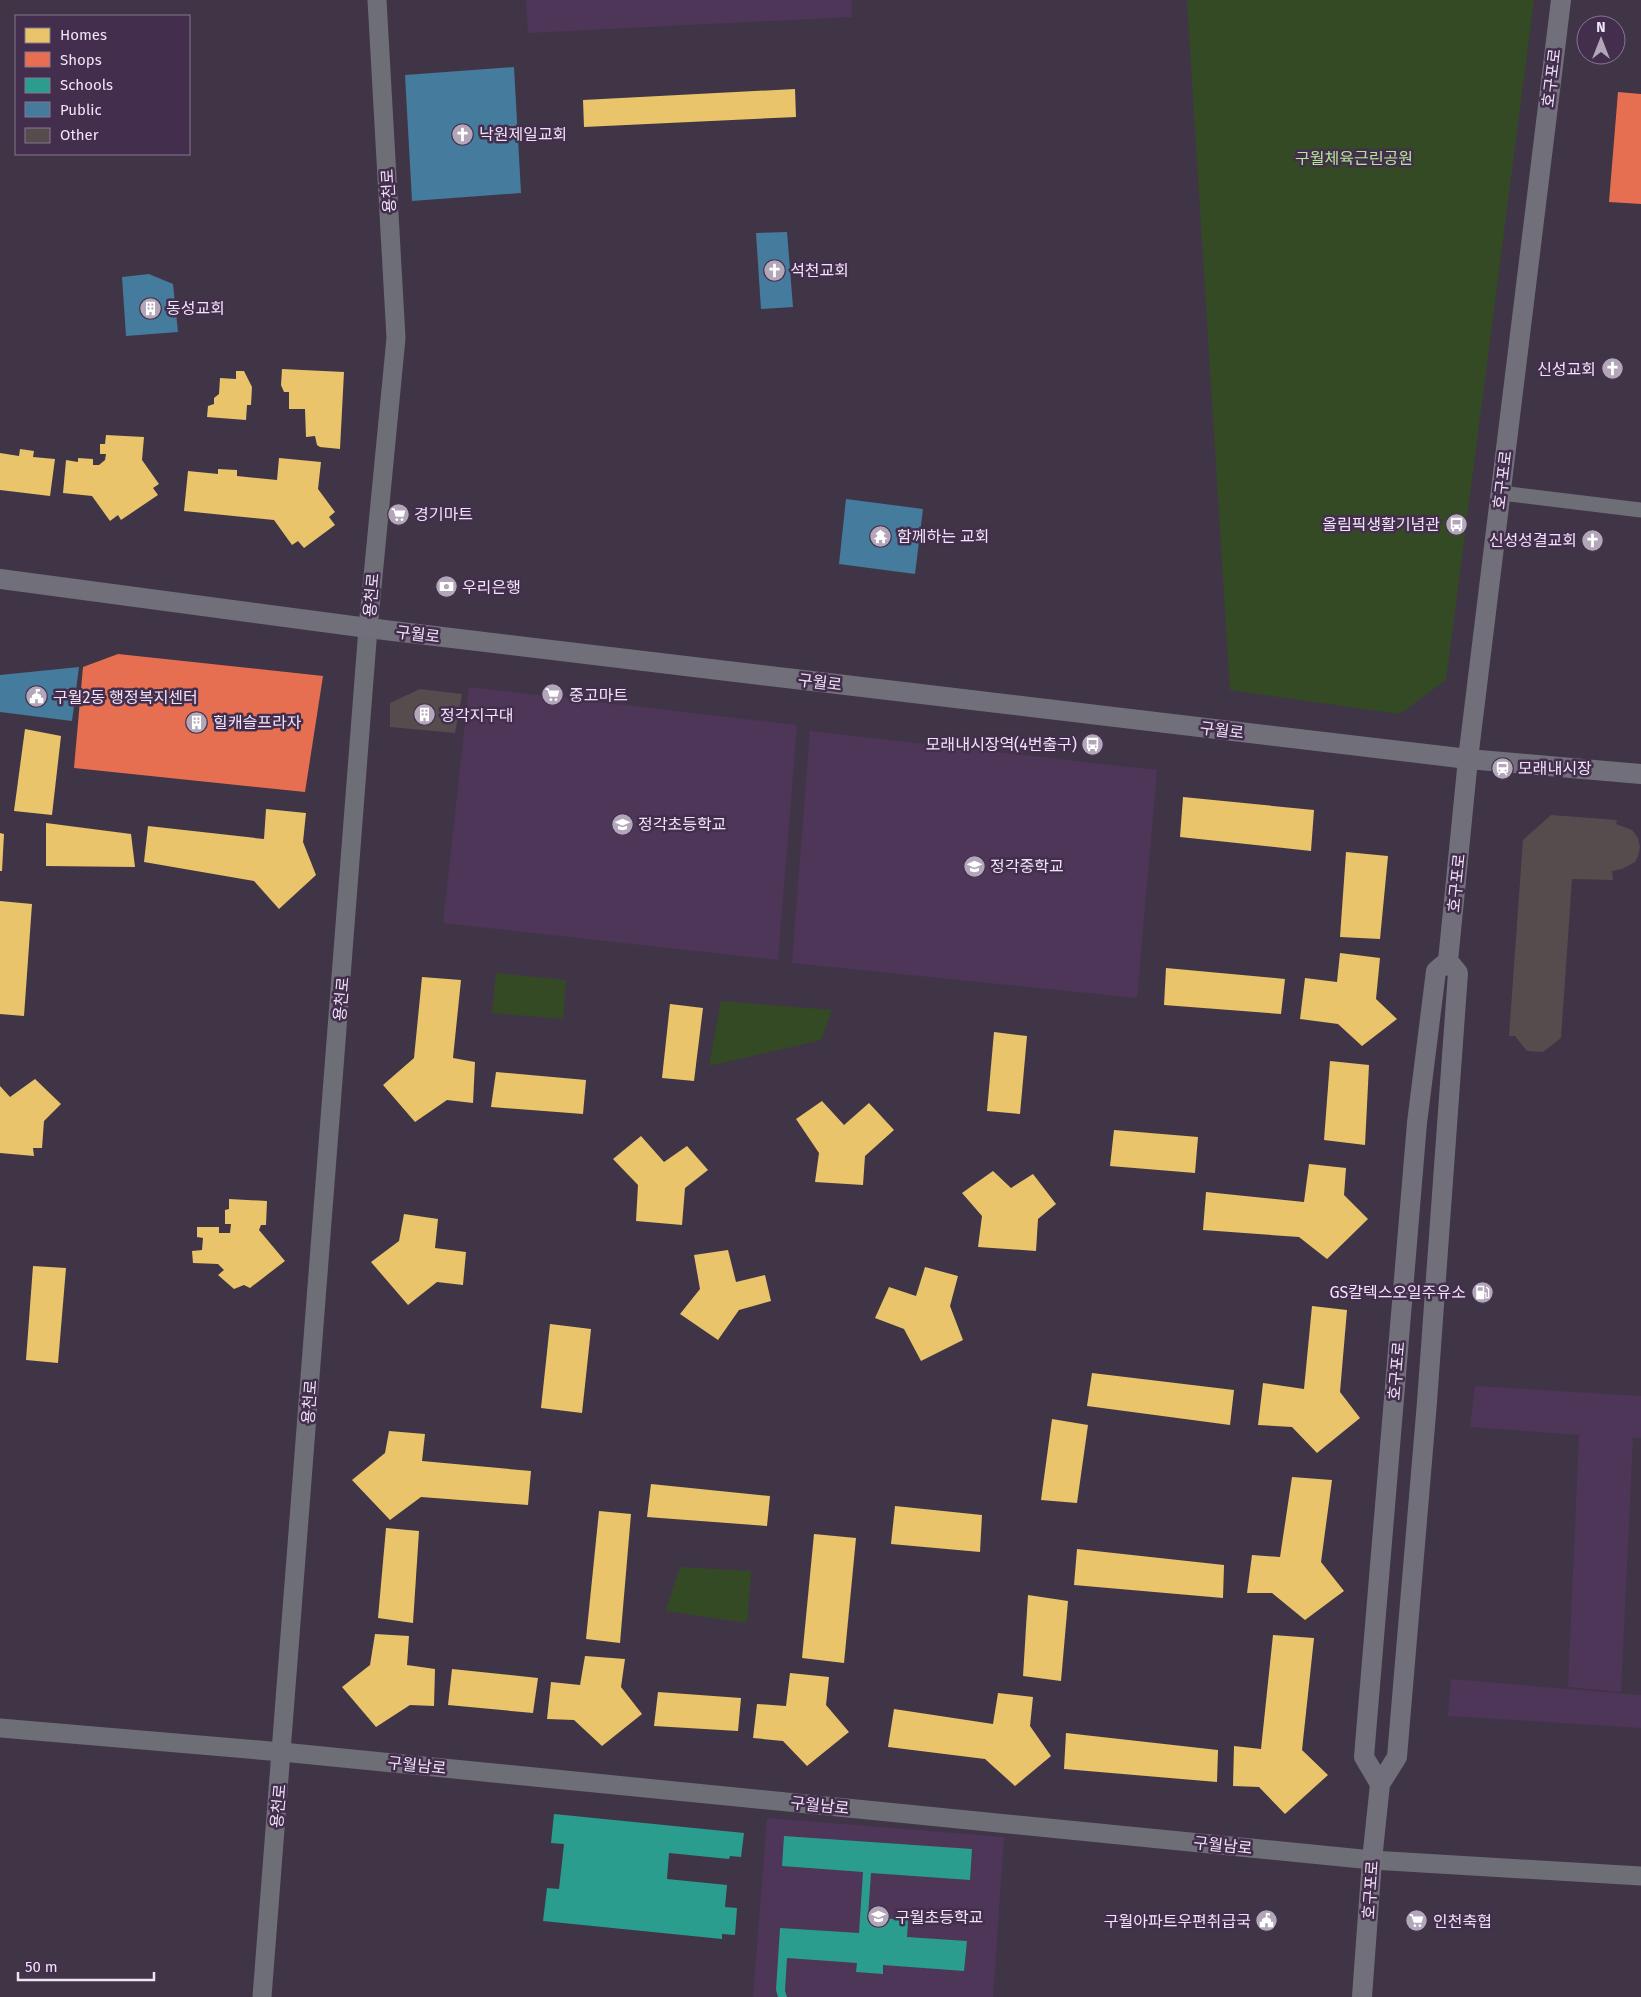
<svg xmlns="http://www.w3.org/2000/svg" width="1641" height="1997" viewBox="0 0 1641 1997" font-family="'Fira Sans','Noto Sans KR',sans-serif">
  <rect width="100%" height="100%" fill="#403546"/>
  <g fill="#4d3658">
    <path d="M526,0h325l1,17 -324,16z"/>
    <path d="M469,687l328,38 -19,235 -335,-37z"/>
    <path d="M810,731l347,39 -20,228 -345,-35z"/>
    <path d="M1475,1386l166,10v42h-8l-12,254 -53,-5 11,-252 -109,-8z"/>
    <path d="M1451,1679l190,16v33l-193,-12z"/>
    <path d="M767,1818l237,19 -11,160h-240z"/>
  </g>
  <g fill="#344a25">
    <path d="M1187,0h347l-88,680 -46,34 -170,-24z"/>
    <path d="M496,973l70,7 -3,39 -71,-6z"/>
    <path d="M721,1001l111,9 -11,30 -112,26z"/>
    <path d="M680,1567l71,4 -4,52 -81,-12z"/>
  </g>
  <g fill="#e9c46a">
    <path d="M795,89l1,28 -212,10 -1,-27z"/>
    <path d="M282,369l62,3 -4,77 -20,-2 -3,-2 -2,-9 -9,1 -1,-28h-16v-17h-5l-3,-7z"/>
    <path d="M236,371h8l8,16 -1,18h-4l-1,15 -39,-3 1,-11 6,-2v-6l5,-4 1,-16 16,1z"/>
    <path d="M106,435l38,2 -2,23 17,24 -6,4 5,7 -37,25 -3,-5 -8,6 -18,-25 -29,-3 3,-33 12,2v-4l15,1v6h6l6,-5 1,-6h-6v-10h5z"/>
    <path d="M20,449l14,2 -1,6 22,2 -5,37 -50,-6v-37l19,3z"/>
    <path d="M279,458l42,4 -3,27 17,23 -6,5 6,8 -31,23 -6,-7 -6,4 -18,-25 -90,-9 4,-40 30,3v-5l19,1v6l40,4z"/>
    <path d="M25,729l36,7 -9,79 -38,-4z"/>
    <path d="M1183,797l131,13 -3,41 -131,-14z"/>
    <path d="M266,809l40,4 -3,29 13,33 -37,34 -25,-28 -110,-19 4,-36 116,13z"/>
    <path d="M46,823l85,11 4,33 -89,-1z"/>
    <path d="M0,833l4,1 -2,37h-2z"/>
    <path d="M1346,852l42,4 -8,83 -40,-2z"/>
    <path d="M0,901l32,3 -8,112 -24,-2z"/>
    <path d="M1340,953l40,5 -4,41 21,20 -35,27 -24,-22 -38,-5 5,-41 32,4z"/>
    <path d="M1166,968l119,11 -4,35 -117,-9z"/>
    <path d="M422,977l39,3 -8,78 22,4 -2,41 -26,-3 -32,22 -32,-37 31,-27z"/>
    <path d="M670,1004l33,4 -9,73 -32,-3z"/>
    <path d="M994,1032l33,4 -7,78 -33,-3z"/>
    <path d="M1330,1061l39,4 -4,80 -41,-5z"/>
    <path d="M496,1072l90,8 -3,34 -92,-7z"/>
    <path d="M35,1079l26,25 -17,17 -2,27h-9l1,8 -34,-3v-67l10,11z"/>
    <path d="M822,1101l22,24 25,-22 25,27 -29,26 -2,29 -48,-3 4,-29 -23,-34z"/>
    <path d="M1114,1130l84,7 -3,36 -85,-7z"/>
    <path d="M641,1136l23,26 23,-16 21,24 -23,18 -3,37 -46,-4 2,-36 -25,-26z"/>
    <path d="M1309,1164l37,4 -2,27 24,24 -41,40 -28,-22 -96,-7 3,-38 98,10z"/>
    <path d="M993,1171l18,17 22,-14 23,30 -18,15 -2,32 -58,-4 4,-31 -20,-23z"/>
    <path d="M229,1199l38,2 -1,24h-5l-2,5 26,31 -35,27 -6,-3 -10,4 -16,-14 6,-5 -6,-6 -25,-1 -1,-12 10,-1 1,-12 -6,-1v-10h22v6h11l1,-9h-6v-14l4,-1z"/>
    <path d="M404,1214l34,5 -3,29 31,4 -3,33 -26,-3 -29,23 -37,-43 28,-21z"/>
    <path d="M728,1250l8,32 29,-7 6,26 -32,9 -21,30 -38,-26 20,-25 -6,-34z"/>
    <path d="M33,1266l33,2 -8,95 -32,-3z"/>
    <path d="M925,1267l33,9 -8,30 13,34 -42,21 -17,-32 -29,-11 14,-31 27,9z"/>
    <path d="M1312,1306l35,4 -7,82 20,26 -43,35 -25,-26 -34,-2 5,-42 41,6z"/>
    <path d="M550,1324l41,5 -9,84 -41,-5z"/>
    <path d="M1092,1373l142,17 -4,35 -143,-19z"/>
    <path d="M1052,1419l36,6 -11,78 -36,-3z"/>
    <path d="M389,1431l36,3 -3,27 109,10 -3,34 -107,-8 -31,23 -38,-40 33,-27z"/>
    <path d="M1292,1477l40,3 -11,82 23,29 -39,29 -33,-27h-25l5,-38 28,2z"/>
    <path d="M651,1484l119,12 -3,30 -120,-9z"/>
    <path d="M895,1506l87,9 -2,37 -89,-8z"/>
    <path d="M599,1511l32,3 -11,129 -34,-4z"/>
    <path d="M386,1528l33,3 -6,92 -35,-5z"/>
    <path d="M814,1534l42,4 -12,125 -42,-5z"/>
    <path d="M1077,1549l147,16 -1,33 -149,-13z"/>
    <path d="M1028,1595l40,6 -7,80 -38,-5z"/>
    <path d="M375,1634l34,2 -2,29 28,4 -1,37 -24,-1 -34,22 -34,-40 28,-22z"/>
    <path d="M1273,1635l41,3 -12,112 26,25 -43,39 -26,-27 -26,-1 1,-40 27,3z"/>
    <path d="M585,1656l40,3 -4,28 21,27 -40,32 -28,-26 -27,-1 4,-37 29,3z"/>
    <path d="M452,1669l86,9 -5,35 -85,-8z"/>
    <path d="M790,1673l39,4 -3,28 23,27 -42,34 -24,-25 -30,-3 4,-34 29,2z"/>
    <path d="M658,1692l83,6 -3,33 -84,-5z"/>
    <path d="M998,1693l35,4 -3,29 21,30 -36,30 -30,-27 -97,-12 6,-38 99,15z"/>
    <path d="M1066,1733l152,17 -1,32 -153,-13z"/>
  </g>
  <g fill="#e76f51">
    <path d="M1618,92l23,2v110l-32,-2z"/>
    <path d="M118,654l205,22 -18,116 -231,-24 9,-101z"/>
  </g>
  <g fill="#2a9d8f">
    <path d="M554,1814l190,19 -3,24 -11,-1 -1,3 -60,-6 -2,26 60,6 -2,22 12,1 -2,27 -13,-1v5l-179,-18 4,-33 12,1 5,-45 -13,-1z"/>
    <path d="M784,1836l188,13 -2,31 -99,-7 -3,44 40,3 -1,17 60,4 -3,30 -81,-6v9l-27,-2 1,-9 -70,-5 -2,33 2,6h-9l-2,-7 4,-62 79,5 4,-61 -81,-6z"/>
  </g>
  <g fill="#457b9d">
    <path d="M514,67l7,126 -109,8 -7,-126z"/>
    <path d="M787,232l6,75 -32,2 -5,-76z"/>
    <path d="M149,274l24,10 5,48 -52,4 -4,-59z"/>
    <path d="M846,499l77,10 -8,65 -76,-10z"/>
    <path d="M79,667l-7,54 -72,-9v-37z"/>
  </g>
  <g fill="#554c4e">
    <path d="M420,689l42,5 -7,39 -65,-6v-24z"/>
    <path d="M1551,815l66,5 -1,4 16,6 6,8 2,9 -2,9 -3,6 -13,7 -10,2 1,9 -41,-1 -11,159 -18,14 -16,-1 -12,-15h-6l14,-196z"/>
  </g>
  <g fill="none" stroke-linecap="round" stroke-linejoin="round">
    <path stroke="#6e6e76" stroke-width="15" d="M1501,493l140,17"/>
    <g stroke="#6e6e76" stroke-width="19">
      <path d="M0,1728l282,24 1090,108 269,16"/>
      <path d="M262,1997l106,-1369 28,-290 -19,-338"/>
    </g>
    <g stroke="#71707a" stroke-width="20">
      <path d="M0,579l368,49 351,42 749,89 173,15"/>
      <path d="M1380,1784l-16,-27 53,-634 19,-152 12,-10"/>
      <path d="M1362,1997l10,-137 8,-76 17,-27 30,-355 31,-429 -10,-12 20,-202 93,-759"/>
    </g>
  </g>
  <defs>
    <symbol id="church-disc" viewBox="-11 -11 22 22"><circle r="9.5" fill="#b2a6b9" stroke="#432e4d"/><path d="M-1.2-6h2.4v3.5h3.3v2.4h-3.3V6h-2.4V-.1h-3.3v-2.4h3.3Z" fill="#fff"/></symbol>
    <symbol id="building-disc" viewBox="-11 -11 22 22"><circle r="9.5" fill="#b2a6b9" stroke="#432e4d"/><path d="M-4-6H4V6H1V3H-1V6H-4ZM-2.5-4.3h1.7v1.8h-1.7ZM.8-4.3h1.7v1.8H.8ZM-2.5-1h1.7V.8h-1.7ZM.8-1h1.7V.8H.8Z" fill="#fff"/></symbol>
    <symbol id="supermarket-disc" viewBox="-11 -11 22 22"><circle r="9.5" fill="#b2a6b9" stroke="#432e4d"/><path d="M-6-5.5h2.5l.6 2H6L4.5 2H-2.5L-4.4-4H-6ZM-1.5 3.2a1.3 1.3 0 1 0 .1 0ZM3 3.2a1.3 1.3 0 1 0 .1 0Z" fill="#fff"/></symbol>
    <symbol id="bus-disc" viewBox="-11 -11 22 22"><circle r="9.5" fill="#b2a6b9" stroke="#432e4d"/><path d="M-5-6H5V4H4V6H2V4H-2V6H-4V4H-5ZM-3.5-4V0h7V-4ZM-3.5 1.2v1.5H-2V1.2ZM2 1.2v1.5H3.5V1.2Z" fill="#fff"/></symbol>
    <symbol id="temple-disc" viewBox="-11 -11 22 22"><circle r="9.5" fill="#b2a6b9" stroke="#432e4d"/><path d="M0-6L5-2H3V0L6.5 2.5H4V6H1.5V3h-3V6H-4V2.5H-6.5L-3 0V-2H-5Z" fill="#fff"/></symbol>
    <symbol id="bank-disc" viewBox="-11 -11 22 22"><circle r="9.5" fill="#b2a6b9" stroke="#432e4d"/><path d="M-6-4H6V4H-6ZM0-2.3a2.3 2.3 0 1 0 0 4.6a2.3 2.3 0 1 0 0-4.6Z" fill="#fff"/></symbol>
    <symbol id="civic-disc" viewBox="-11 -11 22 22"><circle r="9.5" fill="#b2a6b9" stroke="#432e4d"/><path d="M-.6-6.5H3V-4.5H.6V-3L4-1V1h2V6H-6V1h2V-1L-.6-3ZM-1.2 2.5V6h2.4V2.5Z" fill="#fff"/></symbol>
    <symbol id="station-disc" viewBox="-11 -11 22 22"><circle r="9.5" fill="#b2a6b9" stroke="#432e4d"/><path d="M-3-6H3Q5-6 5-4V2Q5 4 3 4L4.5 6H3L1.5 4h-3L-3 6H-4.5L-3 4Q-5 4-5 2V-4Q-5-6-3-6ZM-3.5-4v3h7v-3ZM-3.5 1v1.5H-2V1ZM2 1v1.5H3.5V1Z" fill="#fff"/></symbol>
    <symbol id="school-disc" viewBox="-11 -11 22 22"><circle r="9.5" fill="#b2a6b9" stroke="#432e4d"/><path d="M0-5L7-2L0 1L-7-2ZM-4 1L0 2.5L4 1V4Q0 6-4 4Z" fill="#fff"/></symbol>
    <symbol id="fuel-disc" viewBox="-11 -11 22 22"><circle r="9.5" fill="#b2a6b9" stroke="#432e4d"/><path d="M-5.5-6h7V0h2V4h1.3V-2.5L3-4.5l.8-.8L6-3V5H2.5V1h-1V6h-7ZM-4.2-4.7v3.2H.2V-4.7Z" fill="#fff"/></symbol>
  </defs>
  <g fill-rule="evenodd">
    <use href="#church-disc" x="450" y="122" width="25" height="25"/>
    <use href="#church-disc" x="762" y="258" width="25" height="25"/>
    <use href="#building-disc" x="138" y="296" width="25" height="25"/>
    <use href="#church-disc" x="1600" y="356" width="25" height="25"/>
    <use href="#supermarket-disc" x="386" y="502" width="25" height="25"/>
    <use href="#bus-disc" x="1444" y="512" width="25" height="25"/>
    <use href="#temple-disc" x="868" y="524" width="25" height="25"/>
    <use href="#church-disc" x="1580" y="528" width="25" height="25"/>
    <use href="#bank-disc" x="434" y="574" width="25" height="25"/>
    <use href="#supermarket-disc" x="540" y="682" width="25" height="25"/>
    <use href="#civic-disc" x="24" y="684" width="25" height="25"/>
    <use href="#building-disc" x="412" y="702" width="25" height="25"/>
    <use href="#building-disc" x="184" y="710" width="25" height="25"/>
    <use href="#bus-disc" x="1080" y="732" width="25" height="25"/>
    <use href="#station-disc" x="1490" y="756" width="25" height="25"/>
    <use href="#school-disc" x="610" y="812" width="25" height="25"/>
    <use href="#school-disc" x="962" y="854" width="25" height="25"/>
    <use href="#fuel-disc" x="1470" y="1280" width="25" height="25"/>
    <use href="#school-disc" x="866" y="1904" width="25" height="25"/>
    <use href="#civic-disc" x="1254" y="1908" width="25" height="25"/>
    <use href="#supermarket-disc" x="1404" y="1908" width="25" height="25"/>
  </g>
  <g text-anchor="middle" stroke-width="5" stroke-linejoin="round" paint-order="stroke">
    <g font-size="16" fill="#f0e3f7" stroke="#432e4d">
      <text transform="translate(1551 78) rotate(-83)" y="6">호구포로</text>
      <text transform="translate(388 191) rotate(-93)" y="6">용천로</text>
      <text transform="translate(1502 480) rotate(-83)" y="6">호구포로</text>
      <text transform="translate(371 595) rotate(-85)" y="6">용천로</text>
      <text transform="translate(418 634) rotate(7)" y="6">구월로</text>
      <text transform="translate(820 682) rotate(7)" y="6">구월로</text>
      <text transform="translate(1222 730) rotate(7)" y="6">구월로</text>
      <text transform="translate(1456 883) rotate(-84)" y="6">호구포로</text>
      <text transform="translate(341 999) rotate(-85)" y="6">용천로</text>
      <text transform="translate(1396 1371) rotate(-85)" y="6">호구포로</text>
      <text transform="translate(309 1402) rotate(-86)" y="6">용천로</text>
      <text transform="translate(417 1765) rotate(6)" y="6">구월남로</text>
      <text transform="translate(820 1805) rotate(6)" y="6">구월남로</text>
      <text transform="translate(278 1806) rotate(-85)" y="6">용천로</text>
      <text transform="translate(1223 1845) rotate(6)" y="6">구월남로</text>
      <text transform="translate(1370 1890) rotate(-86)" y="6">호구포로</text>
    </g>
    <g font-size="16" fill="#f0e3f7" stroke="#432e4d" text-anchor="start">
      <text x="479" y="140">낙원제일교회</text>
      <text x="790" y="276">석천교회</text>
      <text x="166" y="314">동성교회</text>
      <text x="1596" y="375" text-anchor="end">신성교회</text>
      <text x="414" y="520">경기마트</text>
      <text x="1440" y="530" text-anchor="end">올림픽생활기념관</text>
      <text x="897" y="542">함께하는 교회</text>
      <text x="1577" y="546" text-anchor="end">신성성결교회</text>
      <text x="462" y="593">우리은행</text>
      <text x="569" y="701">중고마트</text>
      <text x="53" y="703">구월2동 행정복지센터</text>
      <text x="440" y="721">정각지구대</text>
      <text x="213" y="728">힐캐슬프라자</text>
      <text x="1077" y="750" text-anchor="end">모래내시장역(4번출구)</text>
      <text x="1518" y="774">모래내시장</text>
      <text x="638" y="830">정각초등학교</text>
      <text x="990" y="872">정각중학교</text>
      <text x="1466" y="1298" text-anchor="end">GS칼텍스오일주유소</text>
      <text x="895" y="1923">구월초등학교</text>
      <text x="1251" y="1927" text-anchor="end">구월아파트우편취급국</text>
      <text x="1433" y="1927">인천축협</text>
    </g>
    <g font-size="16" fill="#b1e78f" stroke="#432e4d">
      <text x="1354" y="164">구월체육근린공원</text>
    </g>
  </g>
  <rect x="15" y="15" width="175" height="140" fill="#432e4d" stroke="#887691"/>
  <rect x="25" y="28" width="25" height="15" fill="#e9c46a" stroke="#887691"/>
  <text x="60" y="40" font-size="15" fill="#f0e3f7">Homes</text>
  <rect x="25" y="52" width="25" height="15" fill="#e76f51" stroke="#887691"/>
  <text x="60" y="65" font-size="15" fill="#f0e3f7">Shops</text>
  <rect x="25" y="78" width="25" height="15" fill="#2a9d8f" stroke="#887691"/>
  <text x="60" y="90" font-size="15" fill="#f0e3f7">Schools</text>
  <rect x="25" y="102" width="25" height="15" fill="#457b9d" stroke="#887691"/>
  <text x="60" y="115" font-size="15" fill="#f0e3f7">Public</text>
  <rect x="25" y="128" width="25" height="15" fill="#554c4e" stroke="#887691"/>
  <text x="60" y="140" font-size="15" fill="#f0e3f7">Other</text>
  <g transform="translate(1601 40)"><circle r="24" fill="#432e4d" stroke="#887691"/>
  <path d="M0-4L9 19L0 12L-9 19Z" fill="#b2a6b9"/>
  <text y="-8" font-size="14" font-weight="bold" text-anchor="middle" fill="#f0e3f7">N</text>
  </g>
  <path d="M18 1972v8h136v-8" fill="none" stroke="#f0e3f7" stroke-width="2.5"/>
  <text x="25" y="1972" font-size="15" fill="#f0e3f7" stroke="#432e4d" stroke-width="4" paint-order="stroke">50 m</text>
</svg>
